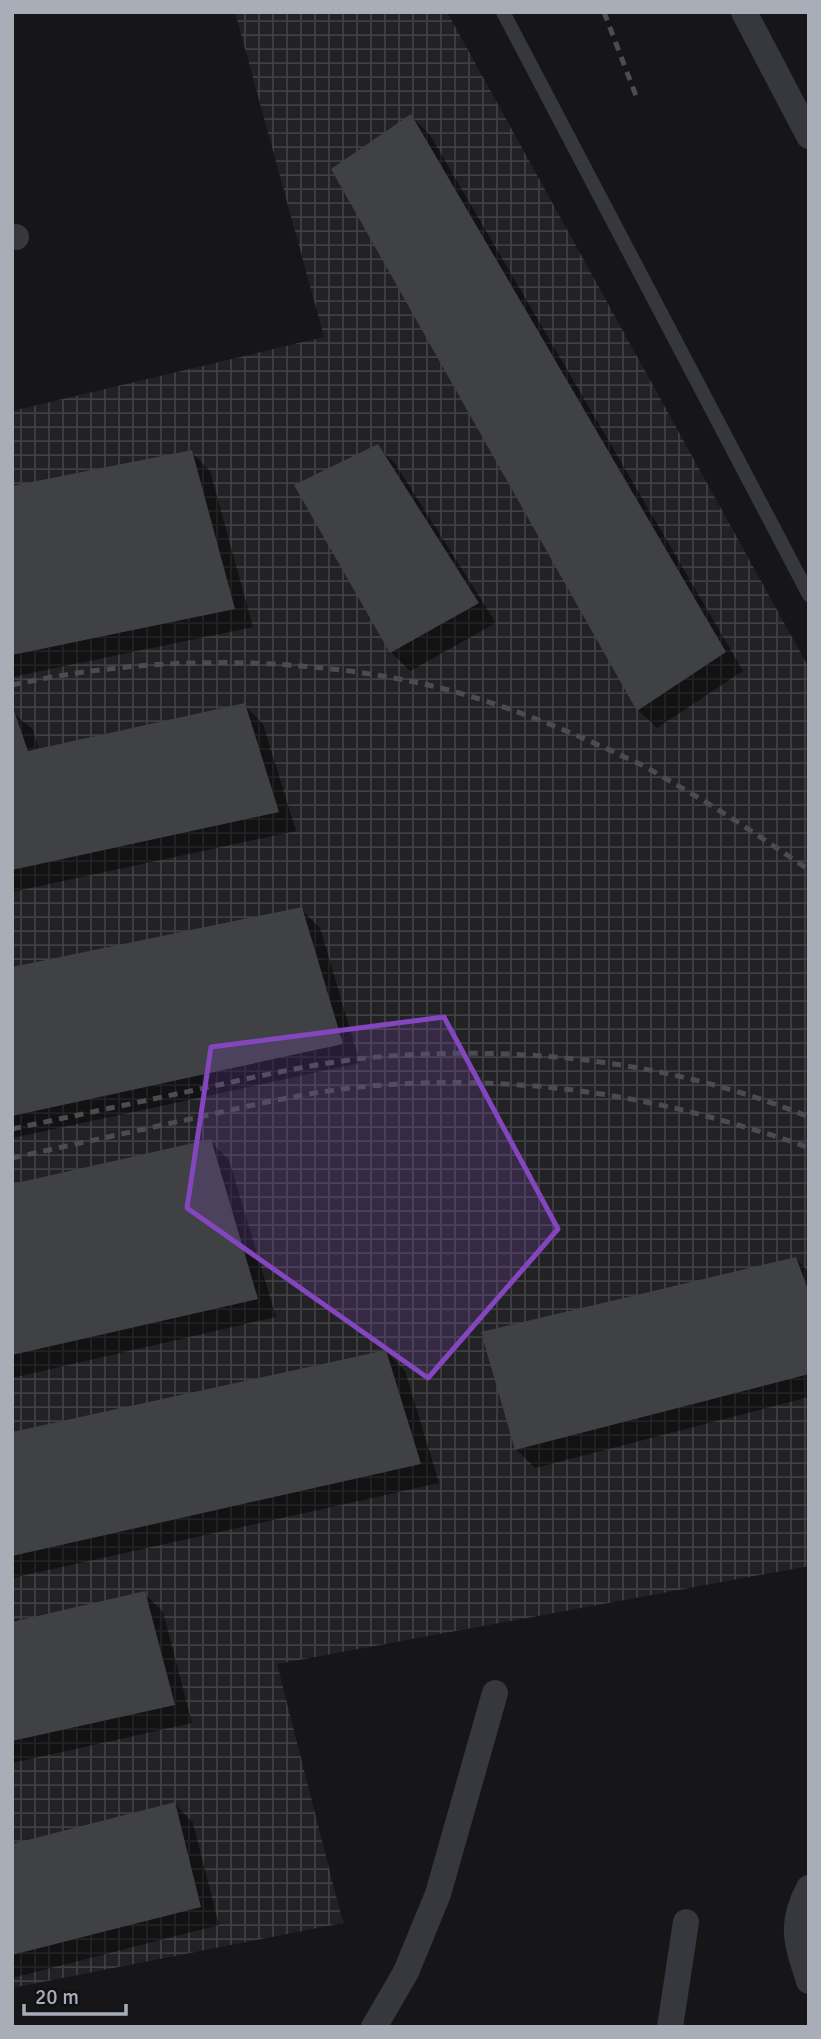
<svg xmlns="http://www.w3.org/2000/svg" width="821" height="2039" viewBox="0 0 821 2039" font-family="Signika,sans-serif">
  <defs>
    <pattern id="industrial-grid" width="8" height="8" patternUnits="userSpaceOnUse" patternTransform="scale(1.75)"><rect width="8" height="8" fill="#222225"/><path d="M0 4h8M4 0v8" fill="none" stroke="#3f3f43"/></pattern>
  </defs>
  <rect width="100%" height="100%" fill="#161618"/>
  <path fill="url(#industrial-grid)" d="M235,12h212l362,656v898l-532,98 66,259 -331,65v-1577l312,-74z"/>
  <g fill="#0007">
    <path d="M411,116l19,19 313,536 -86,57 -19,-18z"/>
    <path d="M377,446l19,19 100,158 -86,48 -19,-19 -94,-166z"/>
    <path d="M191,452l19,19 43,156 -241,50v-189z"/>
    <path d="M244,705l19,19 33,107 -284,61v-180l21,18 6,20z"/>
    <path d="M301,909l19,19 40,135 -348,75v-169z"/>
    <path d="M210,1141l19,19 47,157 -264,61v-192z"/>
    <path d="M796,1259l13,13v125l-274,71 -19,-19z"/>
    <path d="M386,1352l19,19 34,112 -427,95v-144z"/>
    <path d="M144,1593l19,19 29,111 -180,40v-140z"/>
    <path d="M175,1804l18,19 26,102 -207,53v-132z"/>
  </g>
  <g fill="#404145">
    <path d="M411,114l315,538 -89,59 -306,-542z"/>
    <path d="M378,444l101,159 -89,50 -96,-168z"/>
    <path d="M192,450l43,159 -223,46v-169z"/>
    <path d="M245,703l34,109 -267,58v-165l16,46z"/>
    <path d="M302,907l41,137 -331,72v-149z"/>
    <path d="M211,1139l47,160 -246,56v-171z"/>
    <path d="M796,1257l13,35v82l-294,76 -34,-118z"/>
    <path d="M386,1350l35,114 -409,92v-124z"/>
    <path d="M145,1591l30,114 -163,36v-119z"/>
    <path d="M175,1802l26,105 -189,48v-111z"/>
  </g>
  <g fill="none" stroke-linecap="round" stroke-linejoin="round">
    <path stroke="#37383d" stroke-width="14" d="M503,12l306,583"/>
    <g stroke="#37383d" stroke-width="26">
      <path d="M744,12l65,124"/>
      <path d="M12,237h4"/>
      <path d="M809,1888c-20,37 -12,55 0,93"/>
      <path d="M374,2027l32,-55 32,-78 57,-201"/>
      <path d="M670,2027l16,-105"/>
    </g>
    <g stroke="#4a4c52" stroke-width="5" stroke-dasharray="9 7" stroke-linecap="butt">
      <path d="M604,12l34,89"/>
      <path d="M12,685c131,-29 275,-30 407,-2 71,15 147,46 214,78 14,6 28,15 42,23 46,26 90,56 134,86"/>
      <path d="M12,1129c66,-14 132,-28 197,-42 55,-12 111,-25 168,-30 147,-12 294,4 432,60"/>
      <path d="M12,1158c64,-14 128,-28 192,-42 48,-11 97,-22 146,-28 131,-14 261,-1 388,37 24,7 48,14 71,23"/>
    </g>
  </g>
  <path fill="#8446be" fill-opacity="0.2" stroke="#8446be" stroke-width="5" stroke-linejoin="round" d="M444,1017l114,212 -130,149 -241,-170 24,-161z"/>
  <rect width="821" height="2039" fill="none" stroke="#a8adb8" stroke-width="28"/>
  <path d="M24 2004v10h102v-10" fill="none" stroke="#a8adb8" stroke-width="3.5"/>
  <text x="35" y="2004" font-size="21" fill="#a8adb8" stroke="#111113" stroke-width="5" paint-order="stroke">20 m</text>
</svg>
